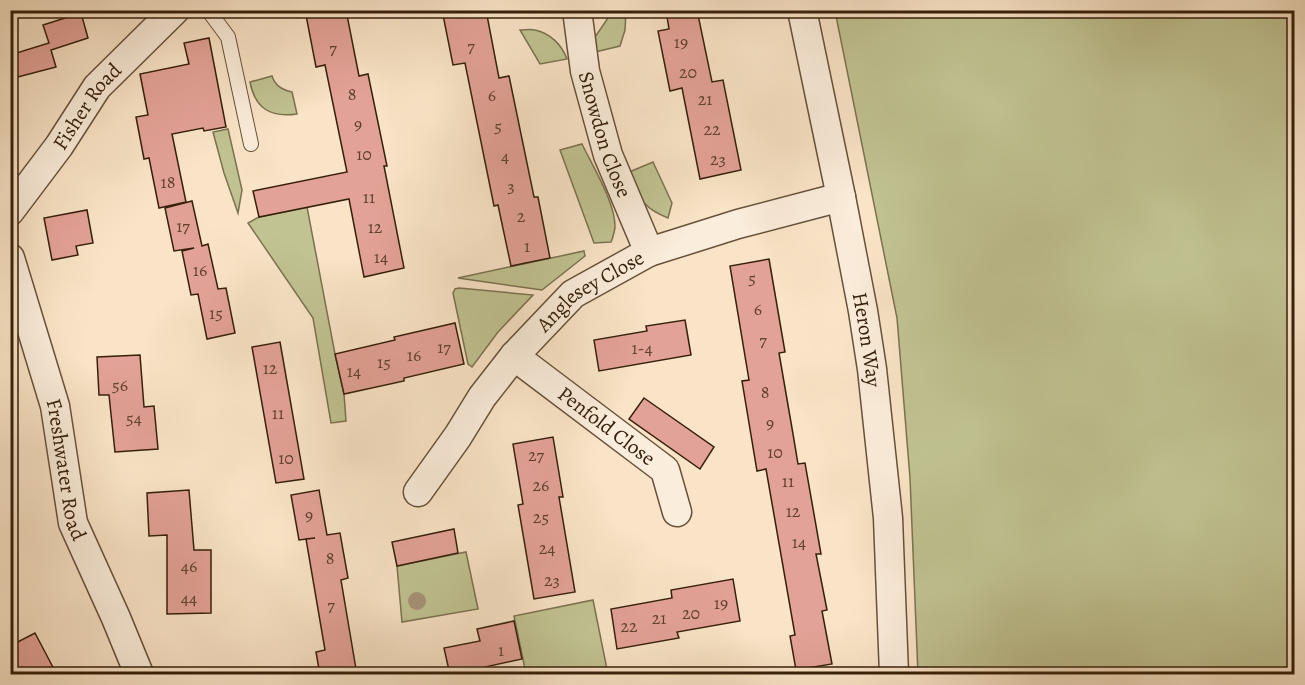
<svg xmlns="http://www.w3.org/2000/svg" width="1305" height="685" viewBox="0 0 1305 685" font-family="Alegreya,serif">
  <rect width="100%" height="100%" fill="#f9e4c7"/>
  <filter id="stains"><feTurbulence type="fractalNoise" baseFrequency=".00333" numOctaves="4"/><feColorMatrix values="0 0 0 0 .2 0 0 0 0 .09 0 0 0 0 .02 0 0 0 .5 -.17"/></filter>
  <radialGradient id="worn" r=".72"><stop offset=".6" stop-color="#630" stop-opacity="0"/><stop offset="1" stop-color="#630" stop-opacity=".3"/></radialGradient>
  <g fill="#c1c393" stroke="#7c724f" stroke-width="1.5">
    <path d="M615,11h11l-1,19 -5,16 -25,6v-15l13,-19z"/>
    <path d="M835,11h459v663h-376l-8,-196 -13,-160z"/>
    <path d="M520,30c5,0 11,-1 15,0 15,3 27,15 32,29l-27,5z"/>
    <path d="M272,76c3,10 10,14 20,16l5,22c-27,4 -42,-6 -47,-32z"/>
    <path d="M228,129l14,61 -4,23 -14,-40 -11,-41z"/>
    <path d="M582,144c11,23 34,60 33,84 -1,5 -2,10 -4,14l-17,1 -34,-93z"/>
    <path d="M653,162l19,41 -4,15c-26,-10 -29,-21 -41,-45z"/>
    <path d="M307,207l28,147 9,40 2,27 -15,2 -18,-105 -65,-95 11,-6z"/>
    <path d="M584,251l1,5 -43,34 -84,-12z"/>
    <path d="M459,288l74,7 -35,37 -26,35 -4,-3 -15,-71 2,-4z"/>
    <path d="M466,552l12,57 -76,13 -5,-56z"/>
    <path d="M593,600l15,74h-82l-12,-58z"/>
  </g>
  <g fill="#e3a297" stroke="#36200b" stroke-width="1.5">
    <path d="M305,10h41l13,66 9,-2 19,92h-3l20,102 -40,9 -15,-78 -90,18 -6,-26 94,-19 -22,-107 -9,2z"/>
    <path d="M442,10h44l13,68 10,-2 25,121h4l12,61 -39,8 -13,-61 -4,1 -29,-143 -12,2z"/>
    <path d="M666,10h31l15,72 11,-2 18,90 -41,9 -18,-91 -12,3 -12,-60 11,-2z"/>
    <path d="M81,13l7,25 -37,12 5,17 -46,12v-24l39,-12 -6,-18z"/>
    <path d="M209,38l17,89 -22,4 -1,-3 -31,6 14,68 -27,6 -10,-50 -5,1 -8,-42 12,-2 -8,-41 49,-10 -5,-21z"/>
    <path d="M192,201l10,45 6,-2 10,45 8,-1 9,45 -28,6 -9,-45 -7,1 -9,-44 12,-3 -20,3 -9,-43z"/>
    <path d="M87,210l6,33 -17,3 2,9 -26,5 -8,-42z"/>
    <path d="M769,259l16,93 -6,1 14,81 5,30 7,-1 16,91h-5l11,56 -5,1 10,53 -36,6 -6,-34 5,-1 -29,-166 -9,2 -15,-90 7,-1 -19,-114z"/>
    <path d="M685,320l6,35 -92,16 -5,-31 53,-9 -1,-5z"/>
    <path d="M455,323l9,41 -60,14v3l-60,13 -9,-40 60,-14 -1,-3z"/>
    <path d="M280,342l24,137 -28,4 -24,-136z"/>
    <path d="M140,355l4,52 10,-1 4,43 -43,3 -6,-57h-10l-2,-38z"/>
    <path d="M644,398l70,49 -14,22 -71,-50z"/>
    <path d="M553,437l10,60h-4l16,95 -41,7 -16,-94 5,-1 -10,-60z"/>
    <path d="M189,490l5,60h17v63l-44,1v-79l-18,1 -2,-43z"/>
    <path d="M319,490l8,45 13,-2 8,45 -7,2 16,95h-37l-4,-23 9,-2 -19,-111 9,-1 -16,2 -8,-45z"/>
    <path d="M454,529l4,24 -61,13 -5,-24z"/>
    <path d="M733,579l7,42 -63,11 2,6 -62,11 -6,-40 61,-11 -1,-8z"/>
    <path d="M514,621l8,38 -37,8 2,8h-37l-6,-27 36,-7 -3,-12z"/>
    <path d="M35,633l22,42h-47v-29z"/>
  </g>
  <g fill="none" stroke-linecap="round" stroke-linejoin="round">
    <defs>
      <path id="service" d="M208,10l20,27 23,107"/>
      <g id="minor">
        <path id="s1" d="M577,10l8,61 23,84 41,97"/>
        <path id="s2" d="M802,10l39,187 22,114 9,58 16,149 6,156"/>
        <path id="s3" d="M10,211l49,-65 38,-59 78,-77"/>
        <path id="s4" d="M10,258l45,148 18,117 43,95 23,56"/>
        <path id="s5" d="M514,356l151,114 12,42"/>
        <path id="s6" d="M418,492l40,-56 24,-39 32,-41 59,-62 76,-42 89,-28 103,-27"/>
      </g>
    </defs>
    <use href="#service" stroke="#67513a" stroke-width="16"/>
    <use href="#minor" stroke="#67513a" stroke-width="31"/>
    <use href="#service" stroke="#fbeddb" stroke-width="14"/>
    <use href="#minor" stroke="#fbeddb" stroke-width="28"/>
  </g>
  <circle fill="#a59376" cx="417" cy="601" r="9"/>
  <g text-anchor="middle" stroke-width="6" stroke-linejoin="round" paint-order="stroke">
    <g font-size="18" fill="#61402e">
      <text x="681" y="48">19</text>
      <text x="471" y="52">7</text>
      <text x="333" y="54">7</text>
      <text x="688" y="78">20</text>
      <text x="352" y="100">8</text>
      <text x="492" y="101">6</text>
      <text x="705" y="105">21</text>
      <text x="358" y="130">9</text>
      <text x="498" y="132">5</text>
      <text x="712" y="135">22</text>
      <text x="364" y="160">10</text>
      <text x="505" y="162">4</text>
      <text x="718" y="165">23</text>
      <text x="168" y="188">18</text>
      <text x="511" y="192">3</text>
      <text x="369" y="203">11</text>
      <text x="521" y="222">2</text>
      <text x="183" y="232">17</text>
      <text x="375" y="233">12</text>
      <text x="527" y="252">1</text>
      <text x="381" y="263">14</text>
      <text x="200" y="276">16</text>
      <text x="752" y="284">5</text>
      <text x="758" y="315">6</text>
      <text x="216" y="319">15</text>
      <text x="763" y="346">7</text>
      <text x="444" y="353">17</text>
      <text x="642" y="354">1-4</text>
      <text x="414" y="361">16</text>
      <text x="384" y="368">15</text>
      <text x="270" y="374">12</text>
      <text x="354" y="377">14</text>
      <text x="120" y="391">56</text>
      <text x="765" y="398">8</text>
      <text x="278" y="419">11</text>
      <text x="134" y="424">54</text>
      <text x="770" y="429">9</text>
      <text x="775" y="458">10</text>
      <text x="536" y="461">27</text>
      <text x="286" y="464">10</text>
      <text x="788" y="487">11</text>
      <text x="541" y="491">26</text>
      <text x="793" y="517">12</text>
      <text x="309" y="521">9</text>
      <text x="541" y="523">25</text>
      <text x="799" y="548">14</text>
      <text x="547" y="554">24</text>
      <text x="330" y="564">8</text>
      <text x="189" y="572">46</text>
      <text x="552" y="586">23</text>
      <text x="189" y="604">44</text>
      <text x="721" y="609">19</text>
      <text x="331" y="611">7</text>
      <text x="691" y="619">20</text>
      <text x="659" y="624">21</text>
      <text x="629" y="632">22</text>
      <text x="501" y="656">1</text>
    </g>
    <g font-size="21" fill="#36200b" stroke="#fbeddb">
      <text dy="7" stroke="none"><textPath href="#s3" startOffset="130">Fisher Road</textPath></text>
      <text dy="7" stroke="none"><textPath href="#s1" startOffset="128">Snowdon Close</textPath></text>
      <text dy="7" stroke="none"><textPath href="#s6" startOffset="268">Anglesey Close</textPath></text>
      <text dy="7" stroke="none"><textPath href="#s2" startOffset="336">Heron Way</textPath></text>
      <text dy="7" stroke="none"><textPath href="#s5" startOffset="116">Penfold Close</textPath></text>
      <text dy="7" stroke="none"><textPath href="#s4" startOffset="219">Freshwater Road</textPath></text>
    </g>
  </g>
  <rect width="1305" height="685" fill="none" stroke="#f9e4c7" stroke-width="36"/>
  <rect x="12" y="12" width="1281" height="661" fill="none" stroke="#36200b" stroke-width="3"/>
  <rect x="18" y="18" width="1269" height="649" fill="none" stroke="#36200b" stroke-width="1.5"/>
  <rect width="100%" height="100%" filter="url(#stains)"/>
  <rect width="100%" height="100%" fill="url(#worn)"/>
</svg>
